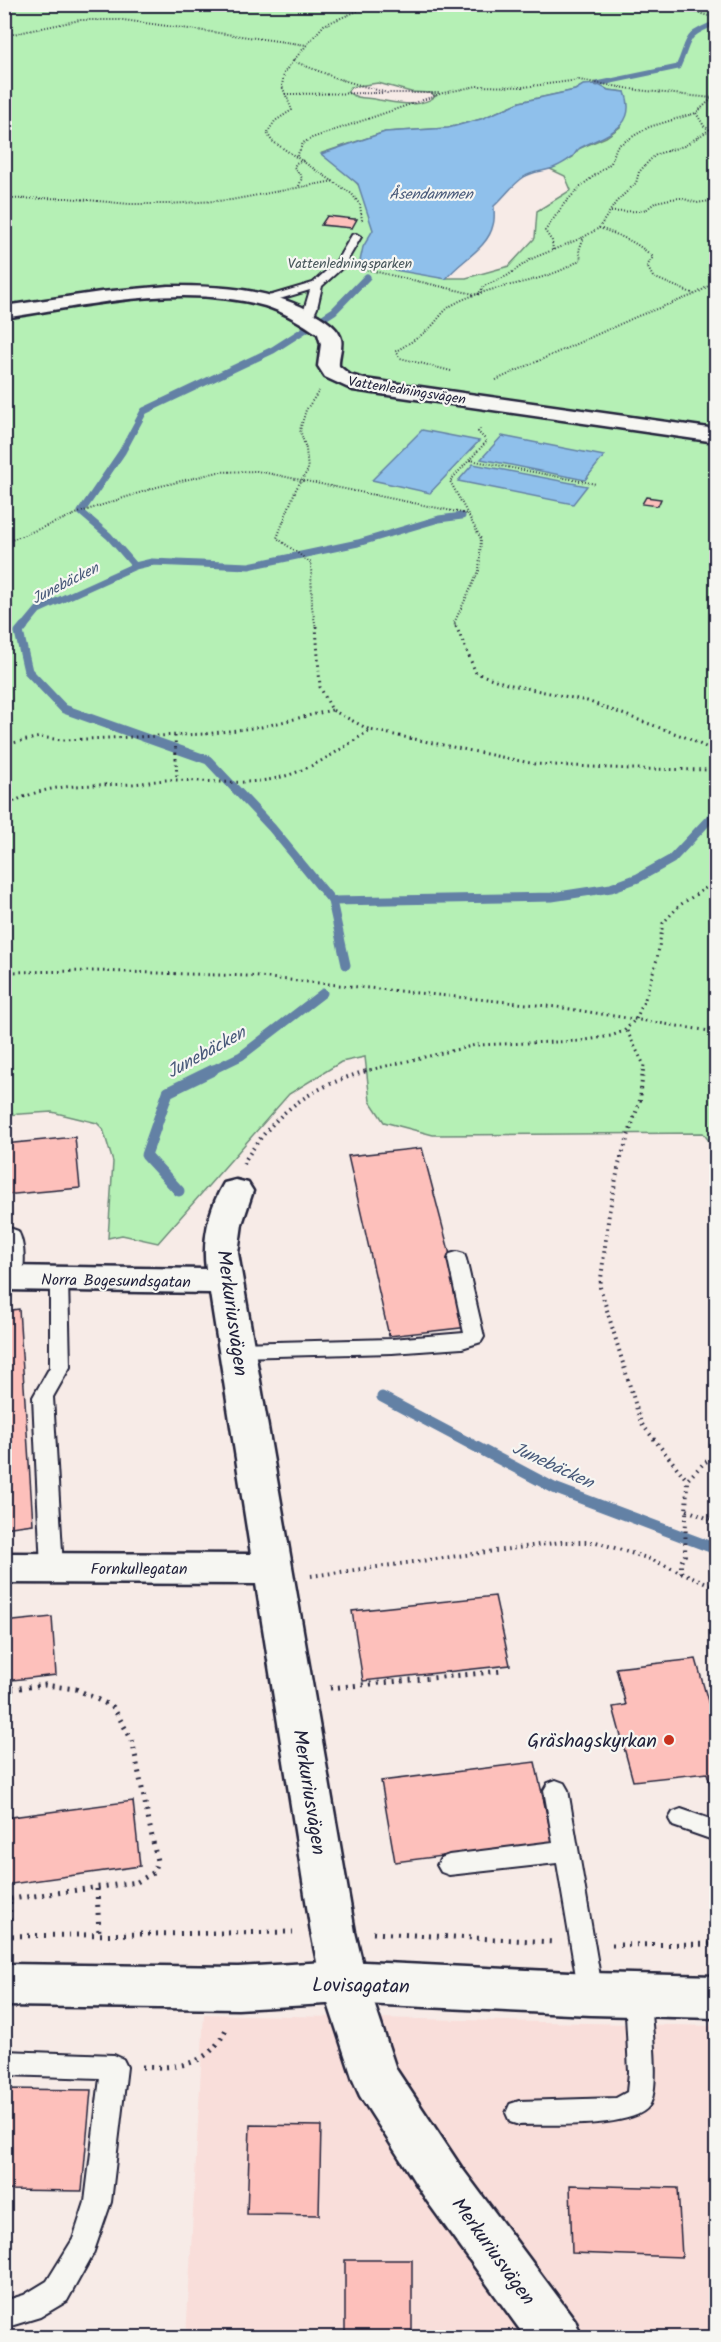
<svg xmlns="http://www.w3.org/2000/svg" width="721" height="2342" viewBox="0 0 721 2342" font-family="Kalam,sans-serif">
  <rect width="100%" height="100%" fill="#f7ebe7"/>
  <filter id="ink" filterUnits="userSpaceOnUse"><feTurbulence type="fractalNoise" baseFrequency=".0167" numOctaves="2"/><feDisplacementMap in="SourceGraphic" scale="12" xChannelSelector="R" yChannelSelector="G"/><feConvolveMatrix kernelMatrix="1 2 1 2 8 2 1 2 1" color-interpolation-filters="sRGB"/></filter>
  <g filter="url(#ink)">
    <path fill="#f9deda" d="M204,2014l512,12v311l-530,1z"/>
    <path fill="#b5f0b5" stroke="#6c8978" stroke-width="1.5" fill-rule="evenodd" d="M5,5h711v1145l-13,-17 -270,2 -49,-13 -14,-21 -5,-44 -24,5 -52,32 -131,149 -36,-8 -14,3 5,-76 -10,-33 -6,-6 -45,-11 -47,3zM378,83l33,9 20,1 5,3c-17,13 -38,7 -57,4 -12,-3 -20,0 -32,-8l4,-5zM597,84l11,6 17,2 -5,35 -14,10 -28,12 -5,8 -23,12 15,7 6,14 -34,21 -2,27 -26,28 -43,12h-23l-91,-100 -30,-25 63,-21 63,-4 33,-9 39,-17 55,-12 9,-5z"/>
    <g fill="#8fc0eb" stroke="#6381a5" stroke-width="1.5">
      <path d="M597,84l11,6 17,2c14,37 -22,43 -45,56 -4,3 -3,3 -6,7 -5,5 -17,12 -24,14 -9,3 -17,2 -26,8 -11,7 -20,20 -30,29 0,6 1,13 -1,19 -5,24 -34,36 -47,54l-63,-11 -23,-7 3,-14 10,-17 -15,-46 -37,-30 64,-22 63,-4 33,-9 39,-17 55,-12 8,-5z"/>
      <path d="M422,430l57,11 -49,52 -58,-13z"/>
      <path d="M502,436l102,20 -19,24 -104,-21z"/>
      <path d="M473,464l114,22 -14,18 -115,-23z"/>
    </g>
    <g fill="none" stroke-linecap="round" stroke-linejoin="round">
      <path stroke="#6381a5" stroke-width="5" d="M597,84l81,-17c13,-28 4,-31 38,-44"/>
      <g stroke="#6381a5" stroke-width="7">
        <path d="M135,566l17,-4 97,4 109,-23 81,-24 23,-3"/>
        <path d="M23,628l15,-18 97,-44 -26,-30 -28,-24 41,-60 22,-41 129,-61 61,-39 33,-34"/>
      </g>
      <g stroke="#6381a5" stroke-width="9">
        <path d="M24,626l-5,6 9,39 36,38 144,51 64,68 60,73 14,64"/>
        <path d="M332,901l220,-4 59,-9 27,-10 34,-19 44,-47"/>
        <path d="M210,1071l31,-15 82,-63"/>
      </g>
      <g stroke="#6381a5" stroke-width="11">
        <path d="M179,1191l-33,-36 22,-63 45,-22"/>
        <path d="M382,1397l172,91 162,61"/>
      </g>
    </g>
    <g fill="#fdc0bb" stroke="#22223b" stroke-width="1.5">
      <path d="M327,216l27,3h3l-5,9 -31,-3z"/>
      <path d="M646,497l15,2 -3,7 -16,-2z"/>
      <path d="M75,1137l5,51 -76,7v-51z"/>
      <path d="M422,1148l47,179 -80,9 -41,-180z"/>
      <path d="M19,1309l14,215 -29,4v-217z"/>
      <path d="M495,1596l15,69 -147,16 -11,-70z"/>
      <path d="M52,1617l4,58 -52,6v-59z"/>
      <path d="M696,1659l13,46 7,-1v100l-9,-31 -74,8 -20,-74 13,-2 -10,-37z"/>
      <path d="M535,1762l18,80 -158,20 -14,-81z"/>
      <path d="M133,1801l7,65 -136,19v-67z"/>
      <path d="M4,2089l87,1 -9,101 -78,-1z"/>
      <path d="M250,2125l71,1 -2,89 -72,-1z"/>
      <path d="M570,2185l108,3 4,69 -110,-4z"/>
      <rect x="345" y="2260" width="67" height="78"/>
    </g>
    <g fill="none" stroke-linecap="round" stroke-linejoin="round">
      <defs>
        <g id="lane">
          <path d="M356,234l5,3 -17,29 -22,20 -5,22 -5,11 -4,1 -6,-3 8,-27 -44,13 -4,-1v-4l51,-15 23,-21 16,-27z"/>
          <path d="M4,1226l14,5c7,13 8,39 1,52l-7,2 -8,-4z"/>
          <path d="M457,1252l7,2 2,5 18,78 -3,5 -19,6 -70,5 -154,4 -7,-2 -3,-5 3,-5 7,-2 154,-4 72,-6 -16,-74 2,-5z"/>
          <path d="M59,1272l7,2 2,5 2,88 -17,30 10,171 -3,6 -8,2 -8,-2 -3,-6 -8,-171 17,-30v-88l2,-5z"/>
          <path d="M556,1780l8,3 4,7 35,204 -3,8 -9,3 -9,-3 -3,-8 -22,-131 -108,12 -8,-3 -4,-7 4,-7 8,-3 104,-13 -9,-52 4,-7z"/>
          <path d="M681,1809l35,12v20l-43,-15 -4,-7 4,-7z"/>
          <path d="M637,1984l9,3 3,8c2,23 12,93 0,111 -16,23 -102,18 -130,19l-9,-3 -4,-9 4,-9 9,-3 97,-3 11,-6 2,-20 -4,-77 3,-8z"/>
          <path d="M4,2051l110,4 9,4 4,8 -16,135 -18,52 -26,47 -27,16 -36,11v-27l20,-6 23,-14 26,-42 12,-37 15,-124 -96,-3z"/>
        </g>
        <g id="street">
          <path d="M168,286c52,0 105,2 151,30 9,6 19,12 22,23 2,8 -3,18 -2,27l11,9 14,4 352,50v13l-363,-52 -28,-13 -7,-11 3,-22 -3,-10c-16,-11 -34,-22 -53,-28 -83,-23 -177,-1 -261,12v-12l97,-14z"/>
          <path d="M236,1180l12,3 5,8 -11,33 -4,29 117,679 12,50 29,87 65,98 114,153 7,18h-56l-99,-137 -67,-105 -7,-16 -32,-98 -10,-50 -55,-348 -252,-1v-30l247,1 -41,-261 -206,-3v-24l202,3c-4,-29 3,-61 18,-86z"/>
        </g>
        <path id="secondary" d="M344,1961l247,12 125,3v42l-125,-3 -247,-12 -106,6 -234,-3v-42l234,3z"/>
      </defs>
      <use href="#lane" stroke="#22223b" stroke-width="4"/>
      <use href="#street" stroke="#22223b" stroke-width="5"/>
      <use href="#secondary" stroke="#22223b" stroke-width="5"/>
      <g stroke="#22223b" stroke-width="2" stroke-dasharray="1 2" stroke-linecap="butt">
        <path d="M667,4l49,14"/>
        <path d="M4,36l76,-16h43l184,25"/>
        <path d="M293,61l46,18 48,14h53"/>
        <path d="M285,94l99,-1"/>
        <path d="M716,95l-20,18 8,13 12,8"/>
        <path d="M297,156l6,-13 9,-5 131,-45 34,-7 47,1 55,-7 58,10 75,8"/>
        <path d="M299,186l3,-8 -8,-11 2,-4 8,-3"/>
        <path d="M4,199l63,-1 62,6h39l63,-4 103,-19"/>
        <path d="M611,212l28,-1 8,-2 9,-7 14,-3 11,-1 16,5 19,-3"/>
        <path d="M362,220l-2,-15 -8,-11 -80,-53 -5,-8 8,-12 17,-11 -10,-24 2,-13 9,-12 31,-36 50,-21"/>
        <path d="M599,228c20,7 38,14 54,29l-6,9 6,11 41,17"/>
        <path d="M553,250l-1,-9 -7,-10 19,-27 17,-18 30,-23 6,-17 32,-19 47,-14"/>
        <path d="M364,269l114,26 6,-9 23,-10 24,-17 53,-22"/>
        <path d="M451,371l-51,-13 -4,-7c12,-7 24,-14 35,-24 7,-7 13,-18 23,-23 40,-22 89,-18 127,-45l-2,-9 5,-13 15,-9 17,-26 20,-19 3,-11 11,-12 7,-6 27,-8 25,-16"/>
        <path d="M496,380l142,-64 58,-22 20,-13"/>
        <path d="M470,460l126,24"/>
        <path d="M4,543l77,-31 76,-25 61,-15 39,-1 210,43"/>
        <path d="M316,628l-4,-21 -1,-44 -34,-25 19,-49 12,-19 -2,-21 -6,-19 6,-20 13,-19"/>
        <path d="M456,628l-2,-5 25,-52 2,-32 -31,-58 37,-40 -9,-9 3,-5"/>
      </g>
      <g stroke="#22223b" stroke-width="3" stroke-dasharray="1.5 4" stroke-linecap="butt">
        <path d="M316,626l4,61 12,23 38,20 165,34 95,5 86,1"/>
        <path d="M456,626l20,47 31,11 80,17 98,36 31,15"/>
        <path d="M175,736l2,44"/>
        <path d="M4,745l36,-8 22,3 143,-6 56,-7 71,-17"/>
        <path d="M4,807c40,-25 83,-21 128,-23 15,-1 30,-5 45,-4 32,1 65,5 96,-1 36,-7 67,-29 97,-49"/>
        <path d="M4,972l91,-1 154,5 308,31 159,25"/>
        <path d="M627,1031l17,34 -1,6"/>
        <path d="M365,1071l111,-26 104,-4 31,-5 13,-5 12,-12 9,-20 12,-40 6,-36 17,-18 36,-24"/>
      </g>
      <g stroke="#22223b" stroke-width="4" stroke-dasharray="1.5 4.5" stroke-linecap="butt">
        <path d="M643,1070l-3,30 -21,64 -10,49 -9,74 41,136 46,57"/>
        <path d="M243,1164c32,-53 67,-77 127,-94"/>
        <path d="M687,1510l29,12"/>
        <path d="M681,1573v-11l4,-7 2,-75 17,-17 12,-7"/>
        <path d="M311,1576l250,-34h35l54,17 66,28"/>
      </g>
      <g stroke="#22223b" stroke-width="5" stroke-dasharray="2 6" stroke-linecap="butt">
        <path d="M330,1688l173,-17"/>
        <path d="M4,1690l41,-5 31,4 37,18 19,33 25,121 -4,12 -16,9 -133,18"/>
        <path d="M97,1889l2,45"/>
        <path d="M373,1933l181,9"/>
        <path d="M4,1936l289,-4"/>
        <path d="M9,1936l1,-37"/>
        <path d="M612,1945l104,-1"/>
        <path d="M142,2067c38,1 68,-1 85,-40"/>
      </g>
      <use href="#lane" fill="#f6f6f2" fill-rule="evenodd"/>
      <use href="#street" fill="#f6f6f2" fill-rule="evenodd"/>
      <use href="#secondary" fill="#f6f6f2" fill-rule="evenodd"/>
    </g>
  </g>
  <circle fill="#c8321e" stroke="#f6f6f2" stroke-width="2" cx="669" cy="1740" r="6"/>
  <g text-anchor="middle" stroke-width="4.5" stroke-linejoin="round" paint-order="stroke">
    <g font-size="14" fill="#47565a" stroke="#f6f6f2">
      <text x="350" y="268">Vattenledningsparken</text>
    </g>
    <g font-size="14" fill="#22223b" stroke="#f6f6f2">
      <text transform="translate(407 390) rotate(9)" y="5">Vattenledningsvägen</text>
    </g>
    <g font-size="15" font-style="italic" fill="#485979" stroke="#f6f6f2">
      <text x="431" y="199">Åsendammen</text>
      <text transform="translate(65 583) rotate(-27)" y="5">Junebäcken</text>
    </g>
    <g font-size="16" fill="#22223b" stroke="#f6f6f2">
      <text transform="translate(116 1280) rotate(1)" y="6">Norra Bogesundsgatan</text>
      <text x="139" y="1574">Fornkullegatan</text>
    </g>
    <g font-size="18" font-style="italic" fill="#485979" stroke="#f6f6f2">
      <text transform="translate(206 1052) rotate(-29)" y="6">Junebäcken</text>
      <text transform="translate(553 1465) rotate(25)" y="6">Junebäcken</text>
    </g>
    <g font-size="20" fill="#22223b" stroke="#f6f6f2">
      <text transform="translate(233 1313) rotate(82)" y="7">Merkuriusvägen</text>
      <text transform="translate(310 1792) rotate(81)" y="7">Merkuriusvägen</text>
      <text transform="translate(361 1985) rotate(1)" y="7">Lovisagatan</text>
      <text transform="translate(494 2251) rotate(54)" y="7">Merkuriusvägen</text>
    </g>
    <g font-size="20" fill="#22223b" stroke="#f6f6f2" text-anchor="end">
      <text x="657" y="1747">Gräshagskyrkan</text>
    </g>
  </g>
  <rect width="721" height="2342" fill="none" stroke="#f6f6f2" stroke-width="24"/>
  <rect x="12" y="12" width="697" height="2318" fill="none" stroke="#22223b" stroke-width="2" filter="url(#ink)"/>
</svg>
